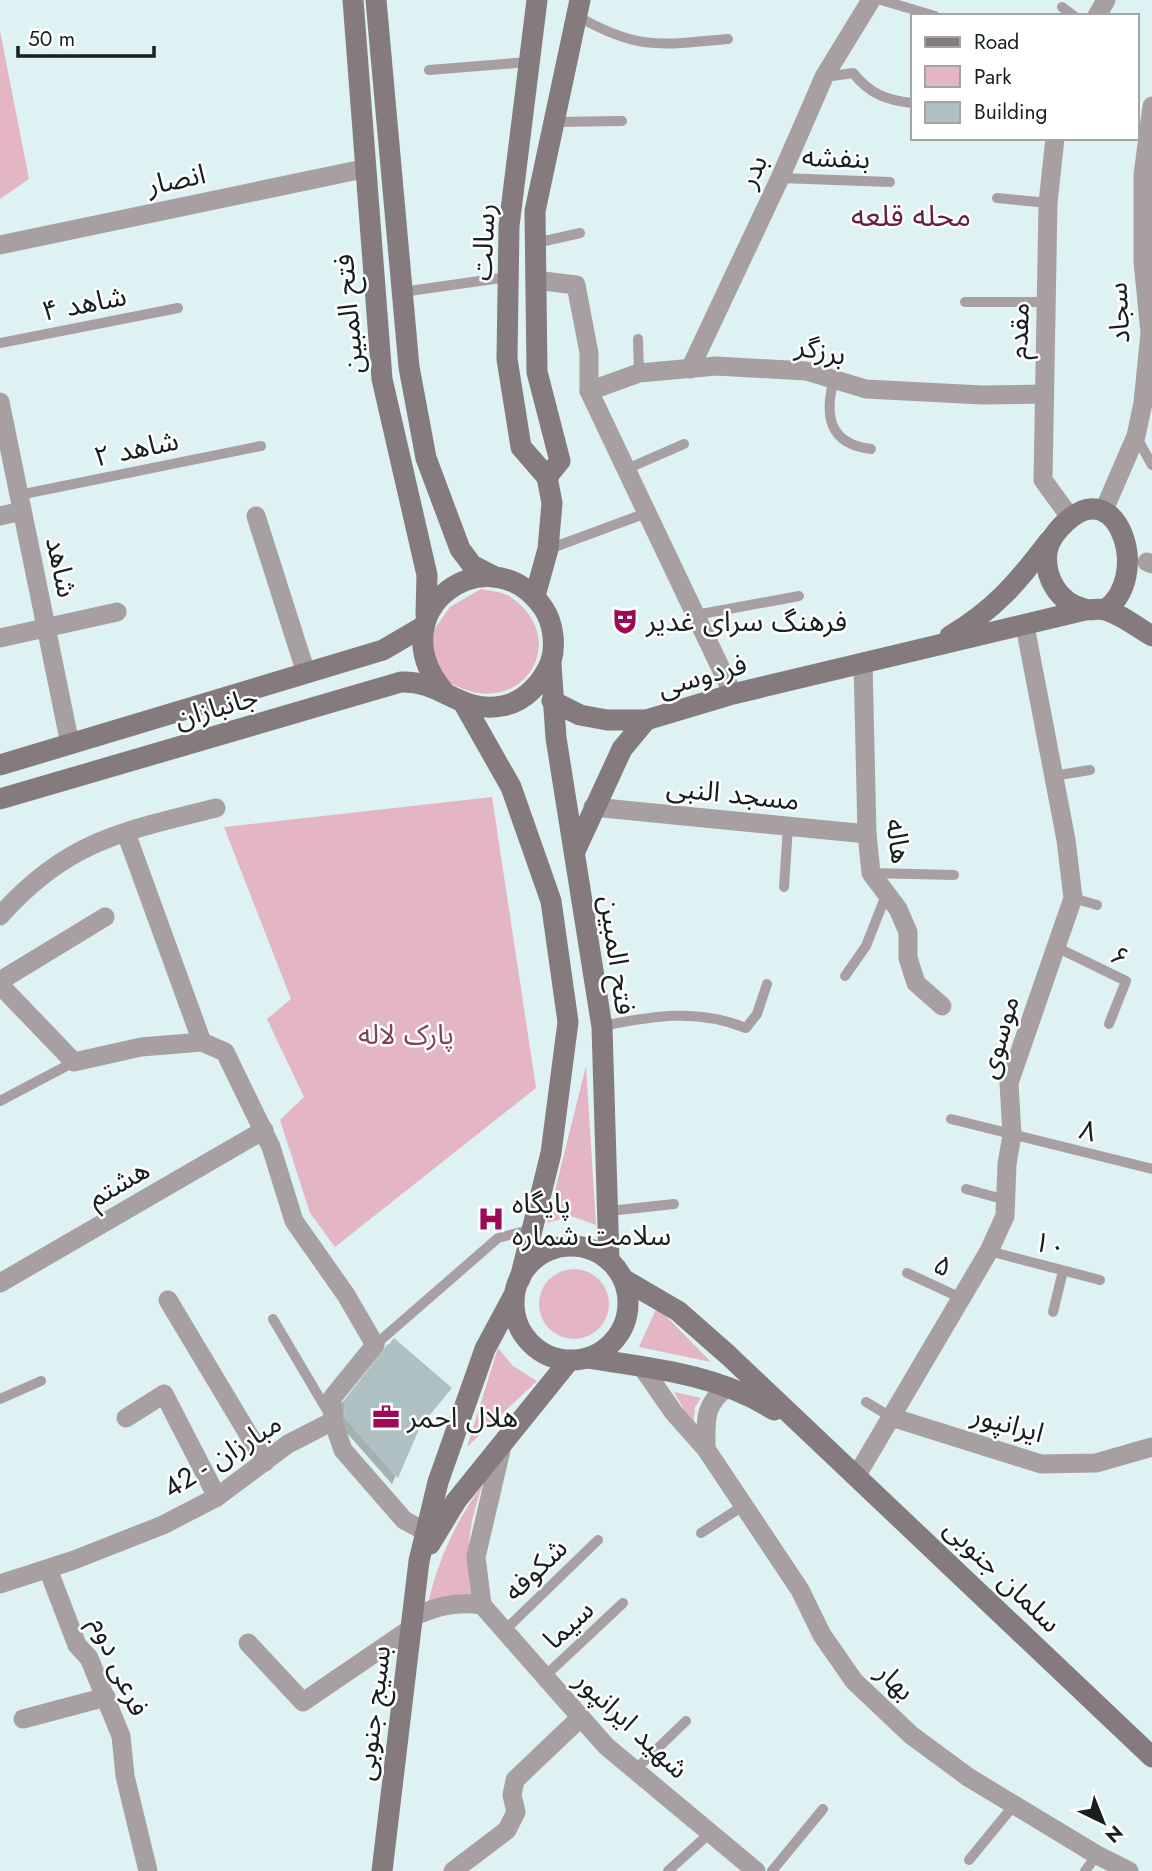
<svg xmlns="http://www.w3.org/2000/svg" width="1152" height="1871" viewBox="0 0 1152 1871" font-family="Jost,'Noto Sans Arabic',sans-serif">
  <defs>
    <filter id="shadow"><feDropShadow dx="-6" dy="6" stdDeviation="0" flood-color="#0004"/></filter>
  </defs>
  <rect width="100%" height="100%" fill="#def1f3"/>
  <g fill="#e4b5c5">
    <path d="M0,31l29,148 -29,20z"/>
    <path d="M481,589c10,2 24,3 31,9 59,42 11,119 -53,89 -8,-3 -18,-8 -22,-16 -5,-10 -4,-26 -6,-37l19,-27z"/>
    <path d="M492,797l44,291 -201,159 -25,-34 -30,-93 24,-23 -37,-78 24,-20 -67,-172z"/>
    <path d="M586,1066l10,159 -25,-9 -24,7z"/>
    <circle cx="574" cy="1304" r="35"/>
    <path d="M657,1307l54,55 -72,-15z"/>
    <path d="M498,1348l15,18 24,15 -70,66z"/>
    <path d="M674,1392l27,6 -6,9 -2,19z"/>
    <path d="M483,1484c-15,41 -17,68 -12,111l-43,8c11,-45 28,-82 55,-119z"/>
  </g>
  <path fill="#aec0c2" filter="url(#shadow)" d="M394,1338l58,50 -32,39 -22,51 -53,-60 -1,-16z"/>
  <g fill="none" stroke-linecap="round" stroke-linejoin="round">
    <g stroke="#a79fa2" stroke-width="10">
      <path d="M881,0l54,16"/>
      <path d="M1062,7l12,9"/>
      <path d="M577,16c62,35 83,29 151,23"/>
      <path d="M429,70l99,-8"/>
      <path d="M825,77l28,-4c17,21 33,27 59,30"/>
      <path d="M554,122l68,-1"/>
      <path d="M780,178l110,4"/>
      <path d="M997,198l51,5"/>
      <path d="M536,243l44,-10"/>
      <path d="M402,292l106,-15"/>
      <path d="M965,302h81"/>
      <path d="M638,339l1,34"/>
      <path d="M0,343l178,-35"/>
      <path d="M834,379c-10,37 -5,65 37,70"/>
      <path d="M1136,436l16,29"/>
      <path d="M629,468l55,-24"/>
      <path d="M19,495l242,-49"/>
      <path d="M549,549l100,-37"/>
      <path d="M696,615l103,-19"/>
      <path d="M1053,776l37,-6"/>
      <path d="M871,873l83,2"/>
      <path d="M784,887l4,-61"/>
      <path d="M1073,898l24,7"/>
      <path d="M1056,947l70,34 -17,43"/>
      <path d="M845,976l21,-30 20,-51"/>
      <path d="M602,1026c50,-10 95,-18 144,2l11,-14 10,-30"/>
      <path d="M0,1101l74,-39"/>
      <path d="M951,1119l201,50"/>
      <path d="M966,1189l40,11"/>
      <path d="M609,1211l65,-7"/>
      <path d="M989,1251l111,29"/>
      <path d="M907,1273l54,25"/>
      <path d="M1053,1312l10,-41"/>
      <path d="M273,1319l55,93"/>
      <path d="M375,1345l123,-107 35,-9"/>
      <path d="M0,1399l41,-18"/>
      <path d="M866,1402l25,15"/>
      <path d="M701,1533l42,-27"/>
      <path d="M504,1631l94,-91"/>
      <path d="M544,1677l79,-74"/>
      <path d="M635,1770l51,-49"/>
      <path d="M969,1860l45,-55"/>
      <path d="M668,1871l42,-38"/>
      <path d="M772,1871l51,-62"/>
      <path d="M1085,1871l12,-16"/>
    </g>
    <g stroke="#a79fa2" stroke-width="19">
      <path d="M1097,16l9,-16"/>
      <path d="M1055,138l-7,65 -5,277 27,37"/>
      <path d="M0,245l363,-76"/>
      <path d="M535,280l41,5 13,68v38l144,303"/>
      <path d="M690,369l90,-191 44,-101 47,-77"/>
      <path d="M589,391l50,-18 77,-7 90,5 60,18 116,6 62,-1"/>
      <path d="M0,402l70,342"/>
      <path d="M1104,510l32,-74 7,-33 7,-70 -7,-72v-86l9,-69"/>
      <path d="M0,516l22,-5"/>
      <path d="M256,516l50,157"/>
      <path d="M1147,562l5,2"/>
      <path d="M0,638l117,-26"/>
      <path d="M863,662l4,172 4,39 27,36 10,23v26l8,25 26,23"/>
      <path d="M593,807l274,27"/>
      <path d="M126,833l76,209"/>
      <path d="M0,916c66,-75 123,-85 216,-108"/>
      <path d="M0,981l105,-64"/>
      <path d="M0,985l74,77 67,-15 61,-5 23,10 46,95 23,74 52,74 29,50 -43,53 1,23 10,29 61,70 22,12"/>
      <path d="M0,1283l264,-153"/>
      <path d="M168,1300l97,162"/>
      <path d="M642,1367l32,46 32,36c0,-29 -3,-43 21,-62"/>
      <path d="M891,1417l150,47 55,-1 56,-16"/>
      <path d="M126,1418l38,-24 53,103"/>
      <path d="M706,1449l94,141 22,45 32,46 57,54 57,42 129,78 32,16"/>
      <path d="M857,1475l132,-224 16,-35 2,-52 5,-29 -3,-52 64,-185 -7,-58 -41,-214"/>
      <path d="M48,1569l29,76 12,13 32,78 4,40 23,95"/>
      <path d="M0,1584l74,-24 89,-35 54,-28 71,-53 45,-23"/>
      <path d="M482,1605l124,141 150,125"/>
      <path d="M482,1605l-6,-48 26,-111"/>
      <path d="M412,1617c24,-10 43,-16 70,-12"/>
      <path d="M248,1643l55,59 107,-73"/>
      <path d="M23,1719l83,-22"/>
      <path d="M453,1871l54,-41 9,-18 -4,-17 3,-15 64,-61"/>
    </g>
    <g stroke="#857a7e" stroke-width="21">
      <path d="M353,0l29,379 45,196 -1,40"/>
      <path d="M376,0l33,367 17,91 34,91 12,16 23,12"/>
      <path d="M547,477l13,-16 -23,-89 -2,-161 45,-211"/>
      <path d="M535,596l13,-47 4,-46 -5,-26 -26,-30 -14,-88 2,-133 28,-226"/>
      <path d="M1105,610c47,-33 13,-136 -38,-89 -9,8 -18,18 -20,31 -3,25 11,50 37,57 7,2 14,-1 21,1 16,4 33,18 47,26"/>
      <path d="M950,636c44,-26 68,-54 99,-95"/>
      <path d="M551,664l5,74 46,289 7,233"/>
      <path d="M552,701l28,14 27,5h39l87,-26 352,-84"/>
      <path d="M464,704l47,83 40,114 17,121 -17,131 -31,126"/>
      <path d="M0,765l383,-115 41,-24"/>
      <path d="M0,799l401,-117c40,-2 59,32 101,24 23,-4 41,-24 49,-45 5,-16 2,-38 -7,-52 -54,-80 -171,3 -98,85"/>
      <path d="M575,851l47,-102 24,-29"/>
      <circle cx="571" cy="1303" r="57"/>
      <path d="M623,1279l55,32 50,44 424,402"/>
      <path d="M587,1358c64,10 131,16 187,52"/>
      <path d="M430,1544l26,-43 113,-140"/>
      <path d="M382,1871l37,-310 19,-79 47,-133 29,-54"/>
    </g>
  </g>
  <defs>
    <symbol id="theatre-bare" viewBox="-9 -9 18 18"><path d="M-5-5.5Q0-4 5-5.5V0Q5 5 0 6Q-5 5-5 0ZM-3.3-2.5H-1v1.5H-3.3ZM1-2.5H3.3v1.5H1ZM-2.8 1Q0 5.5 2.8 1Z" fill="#9b0957" stroke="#fff" stroke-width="2.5" paint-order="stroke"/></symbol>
    <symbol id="hospital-bare" viewBox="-9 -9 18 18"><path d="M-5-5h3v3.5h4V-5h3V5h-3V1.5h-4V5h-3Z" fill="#9b0957" stroke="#fff" stroke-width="2.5" paint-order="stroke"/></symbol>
    <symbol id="office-bare" viewBox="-9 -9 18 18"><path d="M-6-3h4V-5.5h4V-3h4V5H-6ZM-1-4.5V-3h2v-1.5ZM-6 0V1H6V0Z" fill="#9b0957" stroke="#fff" stroke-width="2.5" paint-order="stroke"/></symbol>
  </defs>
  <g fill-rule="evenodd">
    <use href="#theatre-bare" x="606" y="602" width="38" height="38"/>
    <use href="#hospital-bare" x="472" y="1200" width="38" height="38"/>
    <use href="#office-bare" x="367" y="1398" width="38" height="38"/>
  </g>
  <g text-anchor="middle" stroke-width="5" stroke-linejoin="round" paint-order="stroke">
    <g font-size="28" fill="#181f1f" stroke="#fff">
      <text transform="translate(836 157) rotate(2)" y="10">بنفشه</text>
      <text transform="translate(752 171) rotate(-65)" y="10">بدر</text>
      <text transform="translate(176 179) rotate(-12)" y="10">انصار</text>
      <text transform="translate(483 242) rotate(-87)" y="10">رسالت</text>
      <text transform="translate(84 303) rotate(-11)" y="10">شاهد ۴</text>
      <text transform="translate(1118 313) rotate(-93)" y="10">سجاد</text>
      <text transform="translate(348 314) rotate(-95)" y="10">فتح المبین</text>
      <text transform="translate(1018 331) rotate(-88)" y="10">مقدم</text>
      <text transform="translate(821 350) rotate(12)" y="10">برزگر</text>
      <text transform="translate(136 448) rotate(-12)" y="10">شاهد ۲</text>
      <text transform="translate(62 567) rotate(78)" y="10">شاهد</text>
      <text transform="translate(702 675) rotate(-16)" y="10">فردوسی</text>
      <text transform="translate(216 707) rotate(-16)" y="10">جانبازان</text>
      <text transform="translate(733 793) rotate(6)" y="10">مسجد النبی</text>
      <text transform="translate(899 841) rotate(82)" y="10">هاله</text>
      <text transform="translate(618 955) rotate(82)" y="10">فتح المبین</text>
      <text transform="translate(1120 956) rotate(34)" y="10">۶</text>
      <text transform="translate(998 1037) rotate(-74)" y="10">موسوی</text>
      <text transform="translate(1088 1130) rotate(14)" y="10">۸</text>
      <text transform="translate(118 1183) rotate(-30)" y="10">هشتم</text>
      <text transform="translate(1050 1244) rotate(15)" y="10">۱۰</text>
      <text transform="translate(943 1265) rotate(25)" y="10">۵</text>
      <text transform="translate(1008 1423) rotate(16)" y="10">ایرانپور</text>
      <text transform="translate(222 1455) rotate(-32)" y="10">مبارزان - 42</text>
      <text transform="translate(535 1569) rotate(-44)" y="10">شکوفه</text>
      <text transform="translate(1003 1575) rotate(44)" y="10">سلمان جنوبی</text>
      <text transform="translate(568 1624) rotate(-43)" y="10">سیما</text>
      <text transform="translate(120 1666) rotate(66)" y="10">فرعی دوم</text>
      <text transform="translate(896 1681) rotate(44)" y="10">بهار</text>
      <text transform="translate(372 1713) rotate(-83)" y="10">بسیج جنوبی</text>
      <text transform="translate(632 1724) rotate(43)" y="10">شهید ایرانپور</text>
    </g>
    <g font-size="28" fill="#181f1f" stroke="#fff" text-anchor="start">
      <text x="646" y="631">فرهنگ سرای غدیر</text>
      <text x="512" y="1213">پایگاه<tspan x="512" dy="32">سلامت شماره</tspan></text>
      <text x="407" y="1427">هلال احمر</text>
    </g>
    <g font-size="28" fill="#813f59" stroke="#fff">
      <text x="406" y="1044">پارک لاله</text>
    </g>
    <g font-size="30" fill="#64223e" stroke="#fff">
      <text x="911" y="226">محله قلعه</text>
    </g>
  </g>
  <rect x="911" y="14" width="228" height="126" fill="#ffffff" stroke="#a3a5a5" stroke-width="2"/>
  <rect x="925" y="37" width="35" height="10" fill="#857a7e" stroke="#a3a5a5" stroke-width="2"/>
  <text x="974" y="49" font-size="21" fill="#181f1f">Road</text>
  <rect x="925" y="66" width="35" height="21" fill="#e4b5c5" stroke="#a3a5a5" stroke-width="2"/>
  <text x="974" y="84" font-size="21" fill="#181f1f">Park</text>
  <rect x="925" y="102" width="35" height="21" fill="#aec0c2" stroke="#a3a5a5" stroke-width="2"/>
  <text x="974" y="119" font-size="21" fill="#181f1f">Building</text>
  <g transform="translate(1103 1822) rotate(137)" stroke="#ffffff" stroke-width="5" paint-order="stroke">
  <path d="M0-5L12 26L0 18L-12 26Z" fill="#181f1f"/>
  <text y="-10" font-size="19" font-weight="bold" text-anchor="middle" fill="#181f1f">N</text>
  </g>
  <path d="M18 46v10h136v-10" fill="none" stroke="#181f1f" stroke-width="3.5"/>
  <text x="28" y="46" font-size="21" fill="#181f1f" stroke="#ffffff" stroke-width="5" paint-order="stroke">50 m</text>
</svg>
